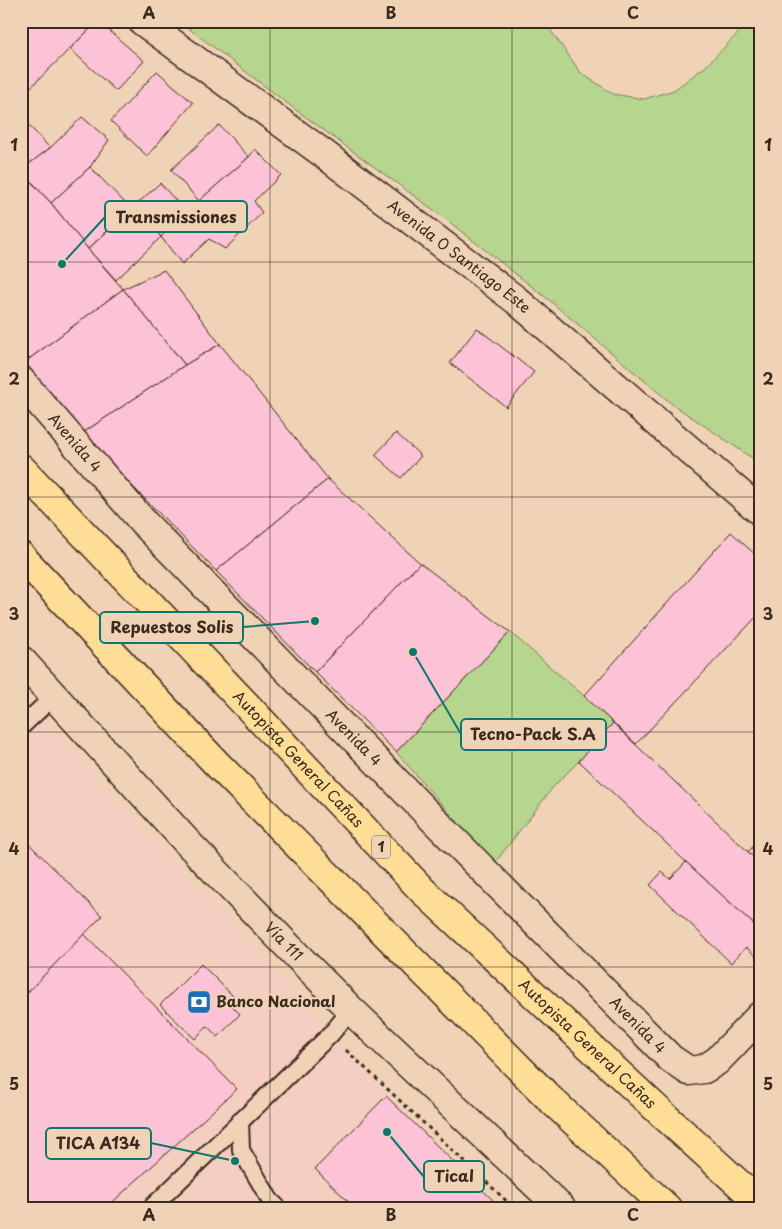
<svg xmlns="http://www.w3.org/2000/svg" width="782" height="1229" viewBox="0 0 782 1229" font-family="'Playpen Sans',sans-serif">
  <rect width="100%" height="100%" fill="#f0d3b7"/>
  <filter id="ink" filterUnits="userSpaceOnUse"><feTurbulence type="fractalNoise" baseFrequency=".02" numOctaves="2"/><feDisplacementMap in="SourceGraphic" scale="10" xChannelSelector="R" yChannelSelector="G"/><feConvolveMatrix kernelMatrix="1 2 1 2 8 2 1 2 1" color-interpolation-filters="sRGB"/></filter>
  <g filter="url(#ink)">
    <path fill="#f4cec0" d="M21,695l474,513h-474z"/>
    <g fill="#b6d58e" stroke="#788056">
      <path d="M179,21h365l37,52 32,21 31,5 30,-9 32,-24 44,-45h11v433l-6,6 -83,-56 -123,-104 -110,-86 -143,-104z"/>
      <path d="M510,632l74,64 29,27 -34,38 -25,25 -60,78 -98,-112z"/>
    </g>
    <g fill="#fcc2d5" stroke="#3b2a1e">
      <path d="M21,21h77l-77,76z"/>
      <path d="M98,21l46,40 -28,30 -46,-42z"/>
      <path d="M157,71l36,32 -46,53 -36,-35z"/>
      <path d="M21,117l29,31 -29,22z"/>
      <path d="M82,117l27,23 -19,27 -39,36 -30,-33 29,-22z"/>
      <path d="M219,125l30,32 -50,44 -28,-31z"/>
      <path d="M255,149l26,26 -27,26 8,12 -37,36 -16,-10 -27,25 -21,-27 25,-25 63,-55z"/>
      <path d="M90,167l41,42 -43,40 -37,-46z"/>
      <path d="M21,171l30,32 37,46 35,40 -98,73 -4,-5z"/>
      <path d="M160,183l26,29 -25,25 -26,-31z"/>
      <path d="M135,206l26,31 -45,43 -28,-31z"/>
      <path d="M164,270l56,74 -35,21 -62,-76z"/>
      <path d="M123,289l62,76 -104,69 -56,-72z"/>
      <path d="M477,328l57,44 -28,35 -56,-44z"/>
      <path d="M220,344l108,135 -112,92 -135,-137 104,-69z"/>
      <path d="M396,433l25,23 -20,22 -26,-23z"/>
      <path d="M328,479l92,84 -105,109 -99,-101z"/>
      <path d="M731,532l30,28v52l-125,132 -52,-48z"/>
      <path d="M420,563l90,69 -114,120 -81,-80z"/>
      <path d="M613,723l148,141v67l-75,-69 -107,-101z"/>
      <path d="M21,836l81,80 -81,83z"/>
      <path d="M761,838v26l-13,-12z"/>
      <path d="M686,862l75,69v30l-15,-14 -15,16 -81,-78 12,-13 8,7z"/>
      <path d="M84,934l153,155 -131,119h-85v-209z"/>
      <path d="M201,964l36,36 -6,5 9,9 -22,23 -11,-11 -12,13 -35,-34z"/>
      <path d="M386,1096l115,112h-146l-40,-39z"/>
    </g>
    <g fill="none" stroke-linecap="round" stroke-linejoin="round">
      <defs>
        <g id="lane">
          <path d="M21,727l33,-31"/>
          <path d="M240,1121l1,29 29,50 8,8"/>
          <path d="M151,1208l179,-173 21,-25"/>
        </g>
        <g id="street">
          <path id="s1" d="M142,21l182,133 192,146 245,212"/>
          <path id="s2" d="M21,381l123,142 280,287 247,249 18,12 15,-2 13,-8 44,-46"/>
        </g>
        <g id="secondary">
          <path id="s3" d="M21,660l165,181 122,126 43,43 210,198"/>
        </g>
        <g id="highway">
          <path id="s4" d="M21,468l402,423 237,221 101,92"/>
          <path d="M21,556l195,207 334,336 117,109"/>
        </g>
      </defs>
      <use href="#lane" stroke="#3b2a1e" stroke-width="20"/>
      <use href="#street" stroke="#3b2a1e" stroke-width="31"/>
      <use href="#secondary" stroke="#3b2a1e" stroke-width="31"/>
      <use href="#highway" stroke="#3b2a1e" stroke-width="31"/>
      <path stroke="#3b2a1e" stroke-width="3" stroke-dasharray="4 4" stroke-linecap="butt" d="M346,1050l168,158"/>
      <use href="#lane" stroke="#f0d3b7" stroke-width="16"/>
      <use href="#street" stroke="#f0d3b7" stroke-width="28"/>
      <use href="#secondary" stroke="#f0d3b7" stroke-width="28"/>
      <use href="#highway" stroke="#fedd96" stroke-width="28"/>
    </g>
  </g>
  <path fill="none" stroke="#3b2a1e" stroke-width="1" stroke-opacity="0.55" d="M270,21v1187M512,21v1187M21,262h740M21,497h740M21,732h740M21,967h740"/>
  <defs>
    <symbol id="bank-square" viewBox="-11 -11 22 22"><rect x="-9" y="-9" width="18" height="18" rx="4" fill="#1f6fb2" stroke="#f0d3b7"/><path d="M-6-4H6V4H-6ZM0-2.3a2.3 2.3 0 1 0 0 4.6a2.3 2.3 0 1 0 0-4.6Z" fill="#fff"/></symbol>
  </defs>
  <g fill-rule="evenodd">
    <use href="#bank-square" x="185" y="988" width="28" height="28"/>
  </g>
  <g text-anchor="middle" stroke-width="4" stroke-linejoin="round" paint-order="stroke">
    <rect fill="#f0d3b7" stroke="#715d4c" stroke-width="1" x="372" y="835.5" width="18" height="23" rx="4"/>
    <g font-size="14" font-weight="bold" fill="#3b2a1e">
      <text x="381" y="852">1</text>
    </g>
    <g font-size="15" fill="#3b2a1e" stroke="#f0d3b7">
      <text dy="5" stroke="none"><textPath href="#s1" startOffset="395">Avenida 0 Santiago Este</textPath></text>
      <text dy="5" stroke="none"><textPath href="#s2" startOffset="82">Avenida 4</textPath></text>
      <text dy="5" stroke="none"><textPath href="#s2" startOffset="488">Avenida 4</textPath></text>
      <text dy="5" stroke="none"><textPath href="#s4" startOffset="402">Autopista General Cañas</textPath></text>
      <text dy="5" stroke="none"><textPath href="#s3" startOffset="385">Vía 111</textPath></text>
      <text dy="5" stroke="none"><textPath href="#s2" startOffset="892">Avenida 4</textPath></text>
      <text dy="5" stroke="none"><textPath href="#s4" startOffset="808">Autopista General Cañas</textPath></text>
    </g>
    <g font-size="15" font-weight="bold" fill="#3b2a1e" stroke="#f0d3b7" text-anchor="start">
      <text x="216" y="1007">Banco Nacional</text>
    </g>
  </g>
  <path fill="none" stroke="#0f766e" stroke-width="2" d="M62 264L105 217M315 621L243 627M413 652L461 734M235 1161L151 1143M387 1132L424 1177"/>
  <g fill="#0f766e" stroke="#f0d3b7" stroke-width="2">
    <circle cx="62" cy="264" r="5"/>
    <circle cx="315" cy="621" r="5"/>
    <circle cx="413" cy="652" r="5"/>
    <circle cx="235" cy="1161" r="5"/>
    <circle cx="387" cy="1132" r="5"/>
  </g>
  <g fill="#f0d3b7" stroke="#0f766e" stroke-width="2">
    <rect x="105" y="201" width="142" height="31" rx="5"/>
    <rect x="100" y="612" width="143" height="31" rx="5"/>
    <rect x="461" y="719" width="145" height="31" rx="5"/>
    <rect x="46" y="1128" width="105" height="31" rx="5"/>
    <rect x="424" y="1161" width="60" height="31" rx="5"/>
  </g>
  <g font-size="16" text-anchor="middle" font-weight="bold" fill="#3b2a1e">
    <text x="176" y="223">Transmissiones</text>
    <text x="172" y="633">Repuestos Solis</text>
    <text x="533" y="740">Tecno-Pack S.A</text>
    <text x="98" y="1149">TICA A134</text>
    <text x="454" y="1182">Tical</text>
  </g>
  <rect width="782" height="1229" fill="none" stroke="#f0d3b7" stroke-width="55"/>
  <rect x="28" y="28" width="726" height="1174" fill="none" stroke="#3b2a1e" stroke-width="2"/>
  <g font-size="16" text-anchor="middle" font-weight="bold" fill="#3b2a1e">
    <text x="149" y="19">A</text>
    <text x="391" y="19">B</text>
    <text x="633" y="19">C</text>
    <text x="14" y="151">1</text>
    <text x="768" y="151">1</text>
    <text x="14" y="385">2</text>
    <text x="768" y="385">2</text>
    <text x="14" y="620">3</text>
    <text x="768" y="620">3</text>
    <text x="14" y="855">4</text>
    <text x="768" y="855">4</text>
    <text x="14" y="1090">5</text>
    <text x="768" y="1090">5</text>
    <text x="149" y="1221">A</text>
    <text x="391" y="1221">B</text>
    <text x="633" y="1221">C</text>
  </g>
</svg>
